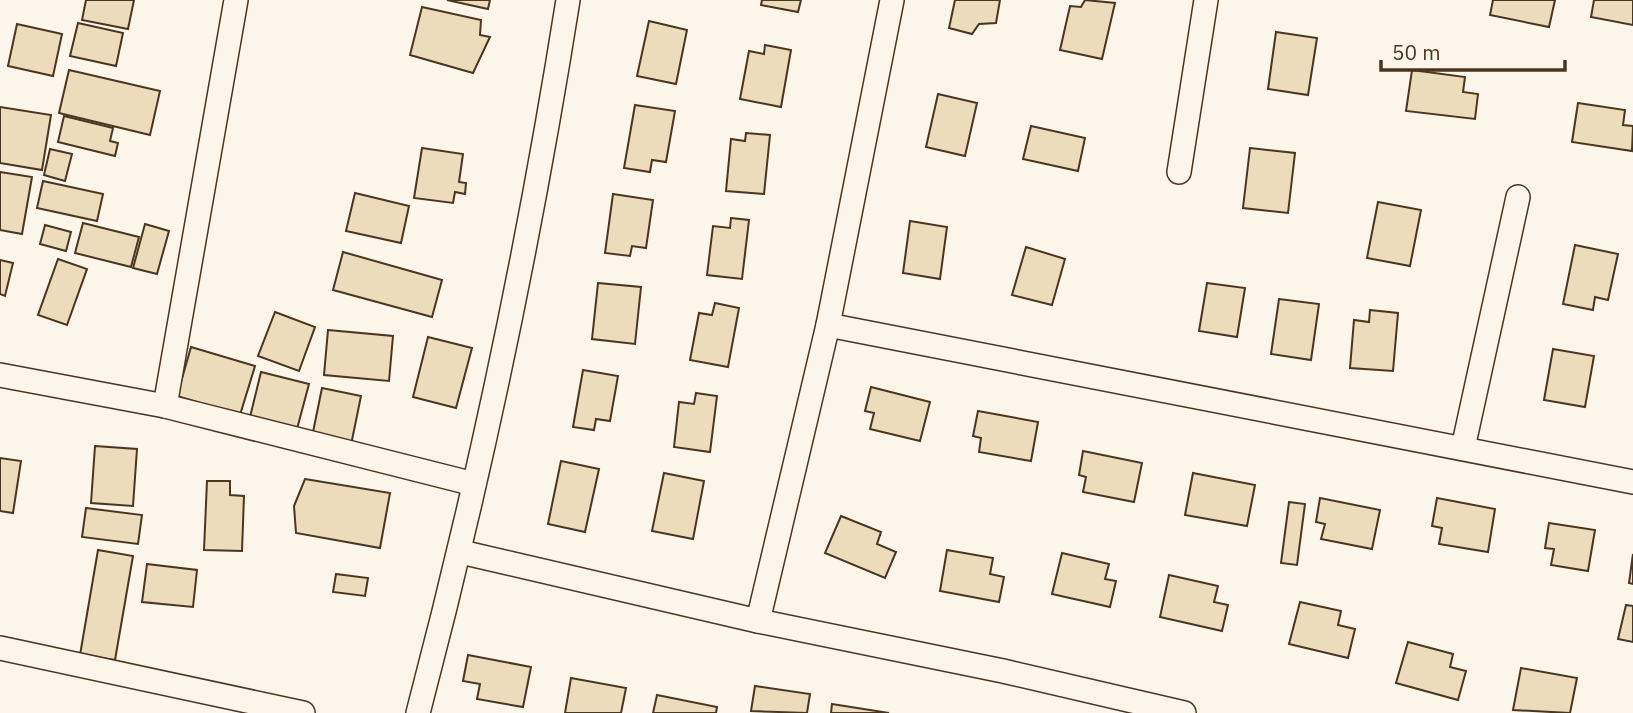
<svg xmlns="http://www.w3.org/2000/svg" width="1633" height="713" viewBox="0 0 1633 713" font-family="'IBM Plex Sans',sans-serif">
  <rect width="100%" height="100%" fill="#fbf6e9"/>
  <g fill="#ecdcbc" stroke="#4a3520" stroke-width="2">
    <path d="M86,0h48l-6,29 -46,-9z"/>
    <path d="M447,0h43l-2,9z"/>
    <path d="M762,0h39l-3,12 -37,-7z"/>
    <path d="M955,0h45l-4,23 -17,1 -7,10 -23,-6z"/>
    <path d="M1085,0l30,3 -13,56 -42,-9 10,-44 11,1z"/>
    <path d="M1493,0h62l-6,27 -59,-12z"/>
    <path d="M1594,0h39v25l-42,-8z"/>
    <path d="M422,7l59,13 -1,15 10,2 -17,36 -63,-18z"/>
    <path d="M649,21l38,9 -11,54 -39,-8z"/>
    <path d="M78,23l45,10 -7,33 -46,-10z"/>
    <path d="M17,24l45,10 -9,42 -45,-10z"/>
    <path d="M1276,32l41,6 -9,57 -40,-6z"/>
    <path d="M765,45l26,5 -10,57 -41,-8 9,-48 15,3z"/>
    <path d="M69,70l91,21 -10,44 -91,-22z"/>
    <path d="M1412,70l53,7 -2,15 15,2 -3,25 -69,-8z"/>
    <path d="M938,94l39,9 -12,53 -39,-9z"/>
    <path d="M1578,103l47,7 -2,15 10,1 -1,25 -60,-9z"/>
    <path d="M635,105l40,6 -9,51 -14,-2 -2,12 -26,-4z"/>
    <path d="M0,107l51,8 -9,55 -42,-7z"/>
    <path d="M64,116l49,12 -3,13 8,2 -3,13 -57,-14z"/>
    <path d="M1031,126l54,12 -7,33 -55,-12z"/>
    <path d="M746,133l24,2 -6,59 -38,-3 5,-52 14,2z"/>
    <path d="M422,148l41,6 -4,28 7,1 -1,11 -10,-2 -2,11 -39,-5z"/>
    <path d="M1250,148l45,5 -7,60 -45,-5z"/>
    <path d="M50,149l22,5 -7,27 -21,-6z"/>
    <path d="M0,172l32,5 -10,57 -22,-4z"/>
    <path d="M43,181l60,13 -6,27 -60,-13z"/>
    <path d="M355,193l54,13 -8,37 -55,-12z"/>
    <path d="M613,194l40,6 -7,48 -14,-2 -2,10 -25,-3z"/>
    <path d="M1378,202l43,8 -11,56 -43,-8z"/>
    <path d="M731,218l18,2 -7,59 -35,-4 6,-49 17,2z"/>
    <path d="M910,221l37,6 -7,52 -37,-6z"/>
    <path d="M83,223l56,14 -8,30 -56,-14z"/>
    <path d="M145,224l24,7 -12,43 -24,-6z"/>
    <path d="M45,225l26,7 -5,19 -26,-7z"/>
    <path d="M1575,245l43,9 -10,46 -13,-3 -2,13 -30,-6z"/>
    <path d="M1026,247l39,12 -13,46 -40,-10z"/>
    <path d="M343,252l99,28 -10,37 -99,-27z"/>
    <path d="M58,259l29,10 -20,56 -29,-10z"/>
    <path d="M0,260l13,3 -8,33 -5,-2z"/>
    <path d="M598,283l43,4 -6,57 -43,-5z"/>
    <path d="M1207,283l38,5 -8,49 -38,-6z"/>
    <path d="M1279,299l40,5 -8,56 -40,-6z"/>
    <path d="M715,303l24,5 -11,59 -38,-7 9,-47 13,2z"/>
    <path d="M1370,310l28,3 -5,58 -43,-3 4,-48 15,2z"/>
    <path d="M275,312l40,15 -16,44 -41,-15z"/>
    <path d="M328,330l65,6 -4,45 -65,-6z"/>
    <path d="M428,337l44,11 -16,60 -43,-11z"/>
    <path d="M191,347l64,19 -15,49 -63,-19z"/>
    <path d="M1553,349l41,7 -9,51 -41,-7z"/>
    <path d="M583,370l35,6 -8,45 -14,-2 -2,11 -21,-3z"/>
    <path d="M261,372l48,12 -12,45 -47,-12z"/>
    <path d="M871,387l59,15 -10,39 -50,-12 4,-16 -9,-2z"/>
    <path d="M322,388l39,8 -10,49 -39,-8z"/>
    <path d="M696,393l21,3 -7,56 -36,-5 5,-45 15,2z"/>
    <path d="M978,411l60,11 -7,39 -52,-9 2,-14 -8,-2z"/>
    <path d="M95,446l42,3 -4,57 -42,-3z"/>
    <path d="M1083,451l59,12 -8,39 -51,-10 3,-15 -7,-2z"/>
    <path d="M0,458l21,3 -8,52 -13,-2z"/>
    <path d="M561,461l38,8 -14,63 -37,-8z"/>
    <path d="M664,473l40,8 -11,58 -41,-8z"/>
    <path d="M1193,473l62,12 -8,41 -62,-11z"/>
    <path d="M305,479l85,14 -10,55 -84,-15 -2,-27z"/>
    <path d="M207,481h23v14l14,1 -2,55 -38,-1z"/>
    <path d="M1320,498l60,12 -8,39 -51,-10 4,-15 -9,-2z"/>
    <path d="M1437,498l58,11 -7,43 -49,-8 3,-16 -10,-2z"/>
    <path d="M1289,502l16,2 -8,61 -16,-2z"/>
    <path d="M86,508l56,7 -4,29 -56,-7z"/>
    <path d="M841,516l40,16 -4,12 19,8 -11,26 -60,-25z"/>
    <path d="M1549,523l46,7 -7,41 -37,-6 3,-16 -9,-1z"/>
    <path d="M98,550l35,6 -18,104 -35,-5z"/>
    <path d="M947,550l46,8 -3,16 14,3 -5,25 -59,-11z"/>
    <path d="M1062,553l47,11 -4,15 11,2 -6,26 -58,-13z"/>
    <path d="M1633,554v30l-4,-1z"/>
    <path d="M147,564l50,6 -4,37 -51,-5z"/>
    <path d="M336,574l32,4 -3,18 -32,-4z"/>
    <path d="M1169,575l49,11 -4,16 14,3 -6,26 -62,-14z"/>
    <path d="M1300,602l41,9 -3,14 17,4 -7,29 -59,-14z"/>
    <path d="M1626,605l7,1v36l-15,-3z"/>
    <path d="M1408,642l45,12 -3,13 16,4 -8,29 -62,-17z"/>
    <path d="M468,655l63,12 -8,40 -46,-8 3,-15 -17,-3z"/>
    <path d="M1521,668l56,10 -7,35 -57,-3z"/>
    <path d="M571,678l55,10 -5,25h-56z"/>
    <path d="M755,686l55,8 -3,19 -56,-2z"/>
    <path d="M657,695l60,12 -1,6h-63z"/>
    <path d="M832,704l57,9h-58z"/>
  </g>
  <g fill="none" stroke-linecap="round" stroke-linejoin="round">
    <defs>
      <g id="street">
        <path d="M1179,172l27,-172"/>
        <path d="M828,325l805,157"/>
        <path d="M0,375l165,31 309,78"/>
        <path d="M165,406l71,-406"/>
        <path d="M1463,448l55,-251"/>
        <path d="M461,552l297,69 245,50 181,42"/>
        <path d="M758,621l70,-296 64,-325"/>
        <path d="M0,648l303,65"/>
        <path d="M418,713c62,-235 112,-473 150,-713"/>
      </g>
    </defs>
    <use href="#street" stroke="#4a3520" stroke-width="26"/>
    <use href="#street" stroke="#fbf6e9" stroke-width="23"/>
  </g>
  <path d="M1381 60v10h184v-10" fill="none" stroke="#4a3520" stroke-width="3.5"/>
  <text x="1392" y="60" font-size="21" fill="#4a3520" stroke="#fbf6e9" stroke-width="5" paint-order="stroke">50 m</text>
</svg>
